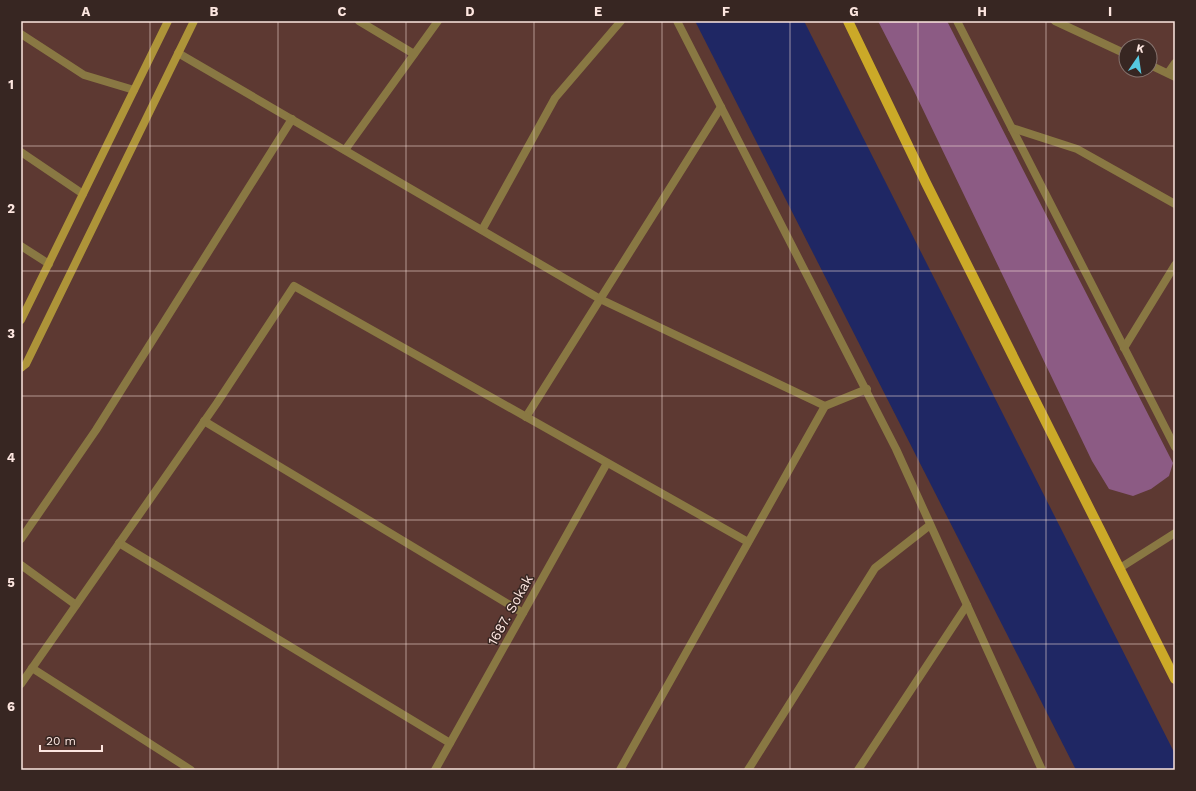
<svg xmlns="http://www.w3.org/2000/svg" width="1196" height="791" viewBox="0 0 1196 791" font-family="'Work Sans',sans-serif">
  <rect width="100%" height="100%" fill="#5d3932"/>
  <path fill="#8c5b84" d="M878,21h69l226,442 -4,13 -18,13 -18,7 -24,-7 -17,-28 -178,-370z"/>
  <path fill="#1f2764" d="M695,21h109l371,733v16h-99z"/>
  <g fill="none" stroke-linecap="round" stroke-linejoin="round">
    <g stroke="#897843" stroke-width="8">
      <path d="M359,21l55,33"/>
      <path d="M957,21l218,426"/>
      <path d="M1055,21l71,33"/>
      <path d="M21,34l63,41 50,15"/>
      <path d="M178,53l422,246 225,107"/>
      <path d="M1150,65l25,12"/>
      <path d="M1168,73l7,-10"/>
      <path d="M1012,128l65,21 98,55"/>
      <path d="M345,150l93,-129"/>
      <path d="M21,152l62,42"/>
      <path d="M482,230l73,-132 66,-77"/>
      <path d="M21,246l28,18"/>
      <path d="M1124,348l51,-83"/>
      <path d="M526,417l195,-310"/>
      <path d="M204,421l319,192"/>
      <path d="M21,539l75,-109 196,-311"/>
      <path d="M119,543l331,200"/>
      <path d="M21,565l55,40"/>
      <path d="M1120,568l55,-35"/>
      <path d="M32,668l159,102"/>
      <path d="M21,684l196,-281 77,-117 454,256"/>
      <path d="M435,770l172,-307"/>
      <path d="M620,770l205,-364 42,-17"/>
      <path d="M748,770l127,-202 55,-43"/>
      <path d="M858,770l109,-165"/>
    </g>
    <path stroke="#897843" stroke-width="8" d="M677,21l219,428 146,321"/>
    <g stroke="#ae9439" stroke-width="8">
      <path d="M21,320l147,-299"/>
      <path d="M21,368l5,-4 168,-343"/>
    </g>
    <path stroke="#cba928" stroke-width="10" d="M848,21l78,162 249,496"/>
  </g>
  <path fill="none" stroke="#fde6e0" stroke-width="1" stroke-opacity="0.55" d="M150,21v749M278,21v749M406,21v749M534,21v749M662,21v749M790,21v749M918,21v749M1046,21v749M21,146h1154M21,271h1154M21,396h1154M21,520h1154M21,644h1154"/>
  <g text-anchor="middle" stroke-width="3" stroke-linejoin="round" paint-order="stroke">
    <g font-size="14" fill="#fde6e0" stroke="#372622">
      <text transform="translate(510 610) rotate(-61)" y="5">1687. Sokak</text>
    </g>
  </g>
  <rect width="1196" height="791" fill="none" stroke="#372622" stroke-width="44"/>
  <g transform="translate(1138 58) rotate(13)"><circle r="19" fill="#372622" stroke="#86736e"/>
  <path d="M0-3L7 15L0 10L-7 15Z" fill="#56c9e0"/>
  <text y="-6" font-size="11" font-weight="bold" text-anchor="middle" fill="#fde6e0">K</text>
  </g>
  <path d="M40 745v6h62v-6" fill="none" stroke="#fde6e0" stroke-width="2"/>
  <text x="46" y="745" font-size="12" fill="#fde6e0" stroke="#372622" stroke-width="3" paint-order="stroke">20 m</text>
  <rect x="22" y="22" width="1152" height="747" fill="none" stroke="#fde6e0" stroke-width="1.5"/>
  <g font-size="13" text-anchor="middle" font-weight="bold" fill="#fde6e0">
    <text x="86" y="16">A</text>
    <text x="214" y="16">B</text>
    <text x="342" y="16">C</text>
    <text x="470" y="16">D</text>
    <text x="598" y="16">E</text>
    <text x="726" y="16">F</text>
    <text x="854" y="16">G</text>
    <text x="982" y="16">H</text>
    <text x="1110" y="16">I</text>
    <text x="11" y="89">1</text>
    <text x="11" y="213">2</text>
    <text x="11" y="338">3</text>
    <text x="11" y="462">4</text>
    <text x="11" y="587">5</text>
    <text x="11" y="711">6</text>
  </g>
</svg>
